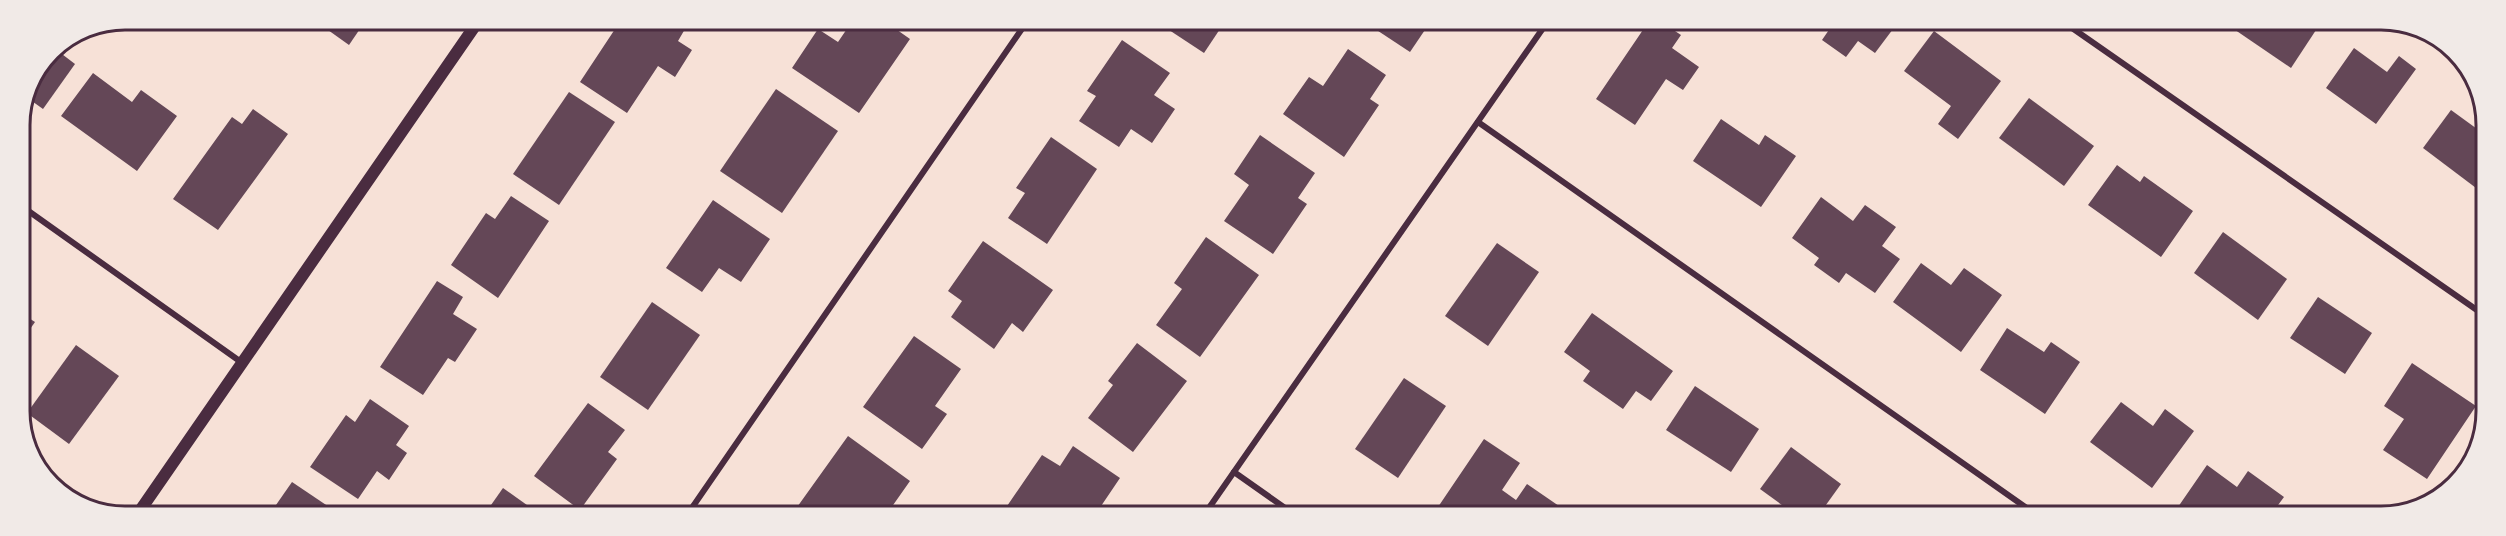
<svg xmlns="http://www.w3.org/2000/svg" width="2506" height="536" viewBox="0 0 2506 536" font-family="'Public Sans',sans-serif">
  <rect width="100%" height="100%" fill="#f7e1d7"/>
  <g fill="#644757">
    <path d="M314,20h52l-17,25z"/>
    <path d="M621,20h50l14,9 -7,12 14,9 -17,27 -17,-11 -31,47 -47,-31z"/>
    <path d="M853,20h30l27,19 -51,74 -67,-45 26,-39 20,13z"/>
    <path d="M1167,20h59l-22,33 -41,-27z"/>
    <path d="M1363,21h68l-21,31z"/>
    <path d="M1649,21h11l21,14 -9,13 27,19 -16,23 -17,-11 -31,46 -39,-26z"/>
    <path d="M1830,21h69l-24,32 -17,-12 -12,16 -24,-17 11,-16z"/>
    <path d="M2222,21h87l9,6 -27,41z"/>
    <path d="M1934,31l67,50 -43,58 -20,-15 13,-18 -47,-35z"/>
    <path d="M1122,40l48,33 -16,22 21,14 -23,34 -21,-14 -12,18 -40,-26 17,-25 -9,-5z"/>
    <path d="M54,48l21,16 -32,45 -14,-10 22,-49z"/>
    <path d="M2354,48l33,24 12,-16 17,13 -40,55 -50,-36z"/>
    <path d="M1348,49l38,26 -16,24 9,6 -35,52 -61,-43 26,-37 14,9z"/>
    <path d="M93,73l39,29 9,-12 36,26 -40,55 -76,-55z"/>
    <path d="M776,89l62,42 -56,82 -62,-42z"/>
    <path d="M569,92l46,30 -56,83 -46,-31z"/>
    <path d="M2029,98l65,48 -30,40 -65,-48z"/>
    <path d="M253,109l35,25 -70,96 -45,-31 59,-82 10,7z"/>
    <path d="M2451,110l33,24v60l-61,-46z"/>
    <path d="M1721,119l38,26 6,-10 31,21 -35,51 -68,-46z"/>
    <path d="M1260,135l55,38 -17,25 9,6 -34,50 -49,-33 25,-36 -15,-11z"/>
    <path d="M1051,137l46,32 -50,75 -39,-26 17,-25 -9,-5z"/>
    <path d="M2117,165l23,17 4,-6 49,35 -32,46 -73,-52z"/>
    <path d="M511,196l38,25 -51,77 -47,-33 35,-52 9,6z"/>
    <path d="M1821,197l32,24 12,-16 31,22 -14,19 18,13 -25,34 -29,-20 -7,10 -25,-18 5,-7 -27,-20z"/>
    <path d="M713,200l57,39 -29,43 -22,-14 -17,24 -36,-24z"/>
    <path d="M2223,232l64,47 -29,41 -64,-47z"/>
    <path d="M1206,237l53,38 -59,82 -44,-32 26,-36 -8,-6z"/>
    <path d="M983,241l70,49 -30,42 -11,-9 -18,26 -43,-32 11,-16 -14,-10z"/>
    <path d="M1497,243l42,29 -51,74 -43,-30z"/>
    <path d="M1921,263l30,22 13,-17 38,27 -41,57 -68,-50z"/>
    <path d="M437,281l26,16 -10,17 24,15 -22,33 -7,-4 -25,37 -43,-28z"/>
    <path d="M2318,297l54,36 -27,41 -55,-36z"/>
    <path d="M652,302l48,33 -52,75 -48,-33z"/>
    <path d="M21,313l14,9 -14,20z"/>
    <path d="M1592,313l81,58 -22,30 -15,-10 -13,18 -40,-28 7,-10 -26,-19z"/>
    <path d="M2007,328l37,24 7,-10 29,20 -35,52 -65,-44z"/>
    <path d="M914,336l47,33 -26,37 12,8 -25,35 -59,-42z"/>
    <path d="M1137,343l50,38 -54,71 -45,-34 25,-33 -5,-4z"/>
    <path d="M76,345l43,31 -50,68 -42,-31z"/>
    <path d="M2412,363l64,43 -49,73 -44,-29 21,-31 -20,-13z"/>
    <path d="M1404,378l42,28 -48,72 -43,-29z"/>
    <path d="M1695,386l64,43 -28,43 -65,-42z"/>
    <path d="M370,399l39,27 -13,19 11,8 -18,27 -12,-9 -19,28 -48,-32 36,-52 9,7z"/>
    <path d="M2121,402l32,24 12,-17 29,22 -42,57 -62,-46z"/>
    <path d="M588,403l37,27 -17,22 9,7 -37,51 -46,-34z"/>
    <path d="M848,436l62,45 -19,27 9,7h-98l-7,-5z"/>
    <path d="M1484,439l36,24 -18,27 14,10 11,-16 32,22 -6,10h-102l-13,-9z"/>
    <path d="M1073,446l47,32 -25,37h-81l-9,-6 37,-54 18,11z"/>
    <path d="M1791,447l50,37 -23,32h-21l-37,-27z"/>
    <path d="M2207,465l30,22 11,-16 36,26 -14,19h-79l-13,-9z"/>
    <path d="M292,482l49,33h-72z"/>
    <path d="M503,488l38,27h-57z"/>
  </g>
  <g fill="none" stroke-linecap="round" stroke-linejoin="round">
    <g stroke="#4a2c40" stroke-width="6">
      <path d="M2062,21l422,294"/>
      <path d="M1478,122l560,394"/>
      <path d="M20,205l221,157"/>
      <path d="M1234,472l61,43"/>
      <path d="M687,515l341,-495"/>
      <path d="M1204,515l344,-494"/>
    </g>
    <path stroke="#4a2c40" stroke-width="12" d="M137,515l342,-495"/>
  </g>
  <path d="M0 0H2506V536H0ZM125 30H2381A95 95 0 0 1 2476 125V411A95 95 0 0 1 2381 506H125A95 95 0 0 1 30 411V125A95 95 0 0 1 125 30Z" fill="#f1eae7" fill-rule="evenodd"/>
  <path fill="none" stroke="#4a2c40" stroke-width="3" d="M125 30H2381A95 95 0 0 1 2476 125V411A95 95 0 0 1 2381 506H125A95 95 0 0 1 30 411V125A95 95 0 0 1 125 30Z"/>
</svg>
